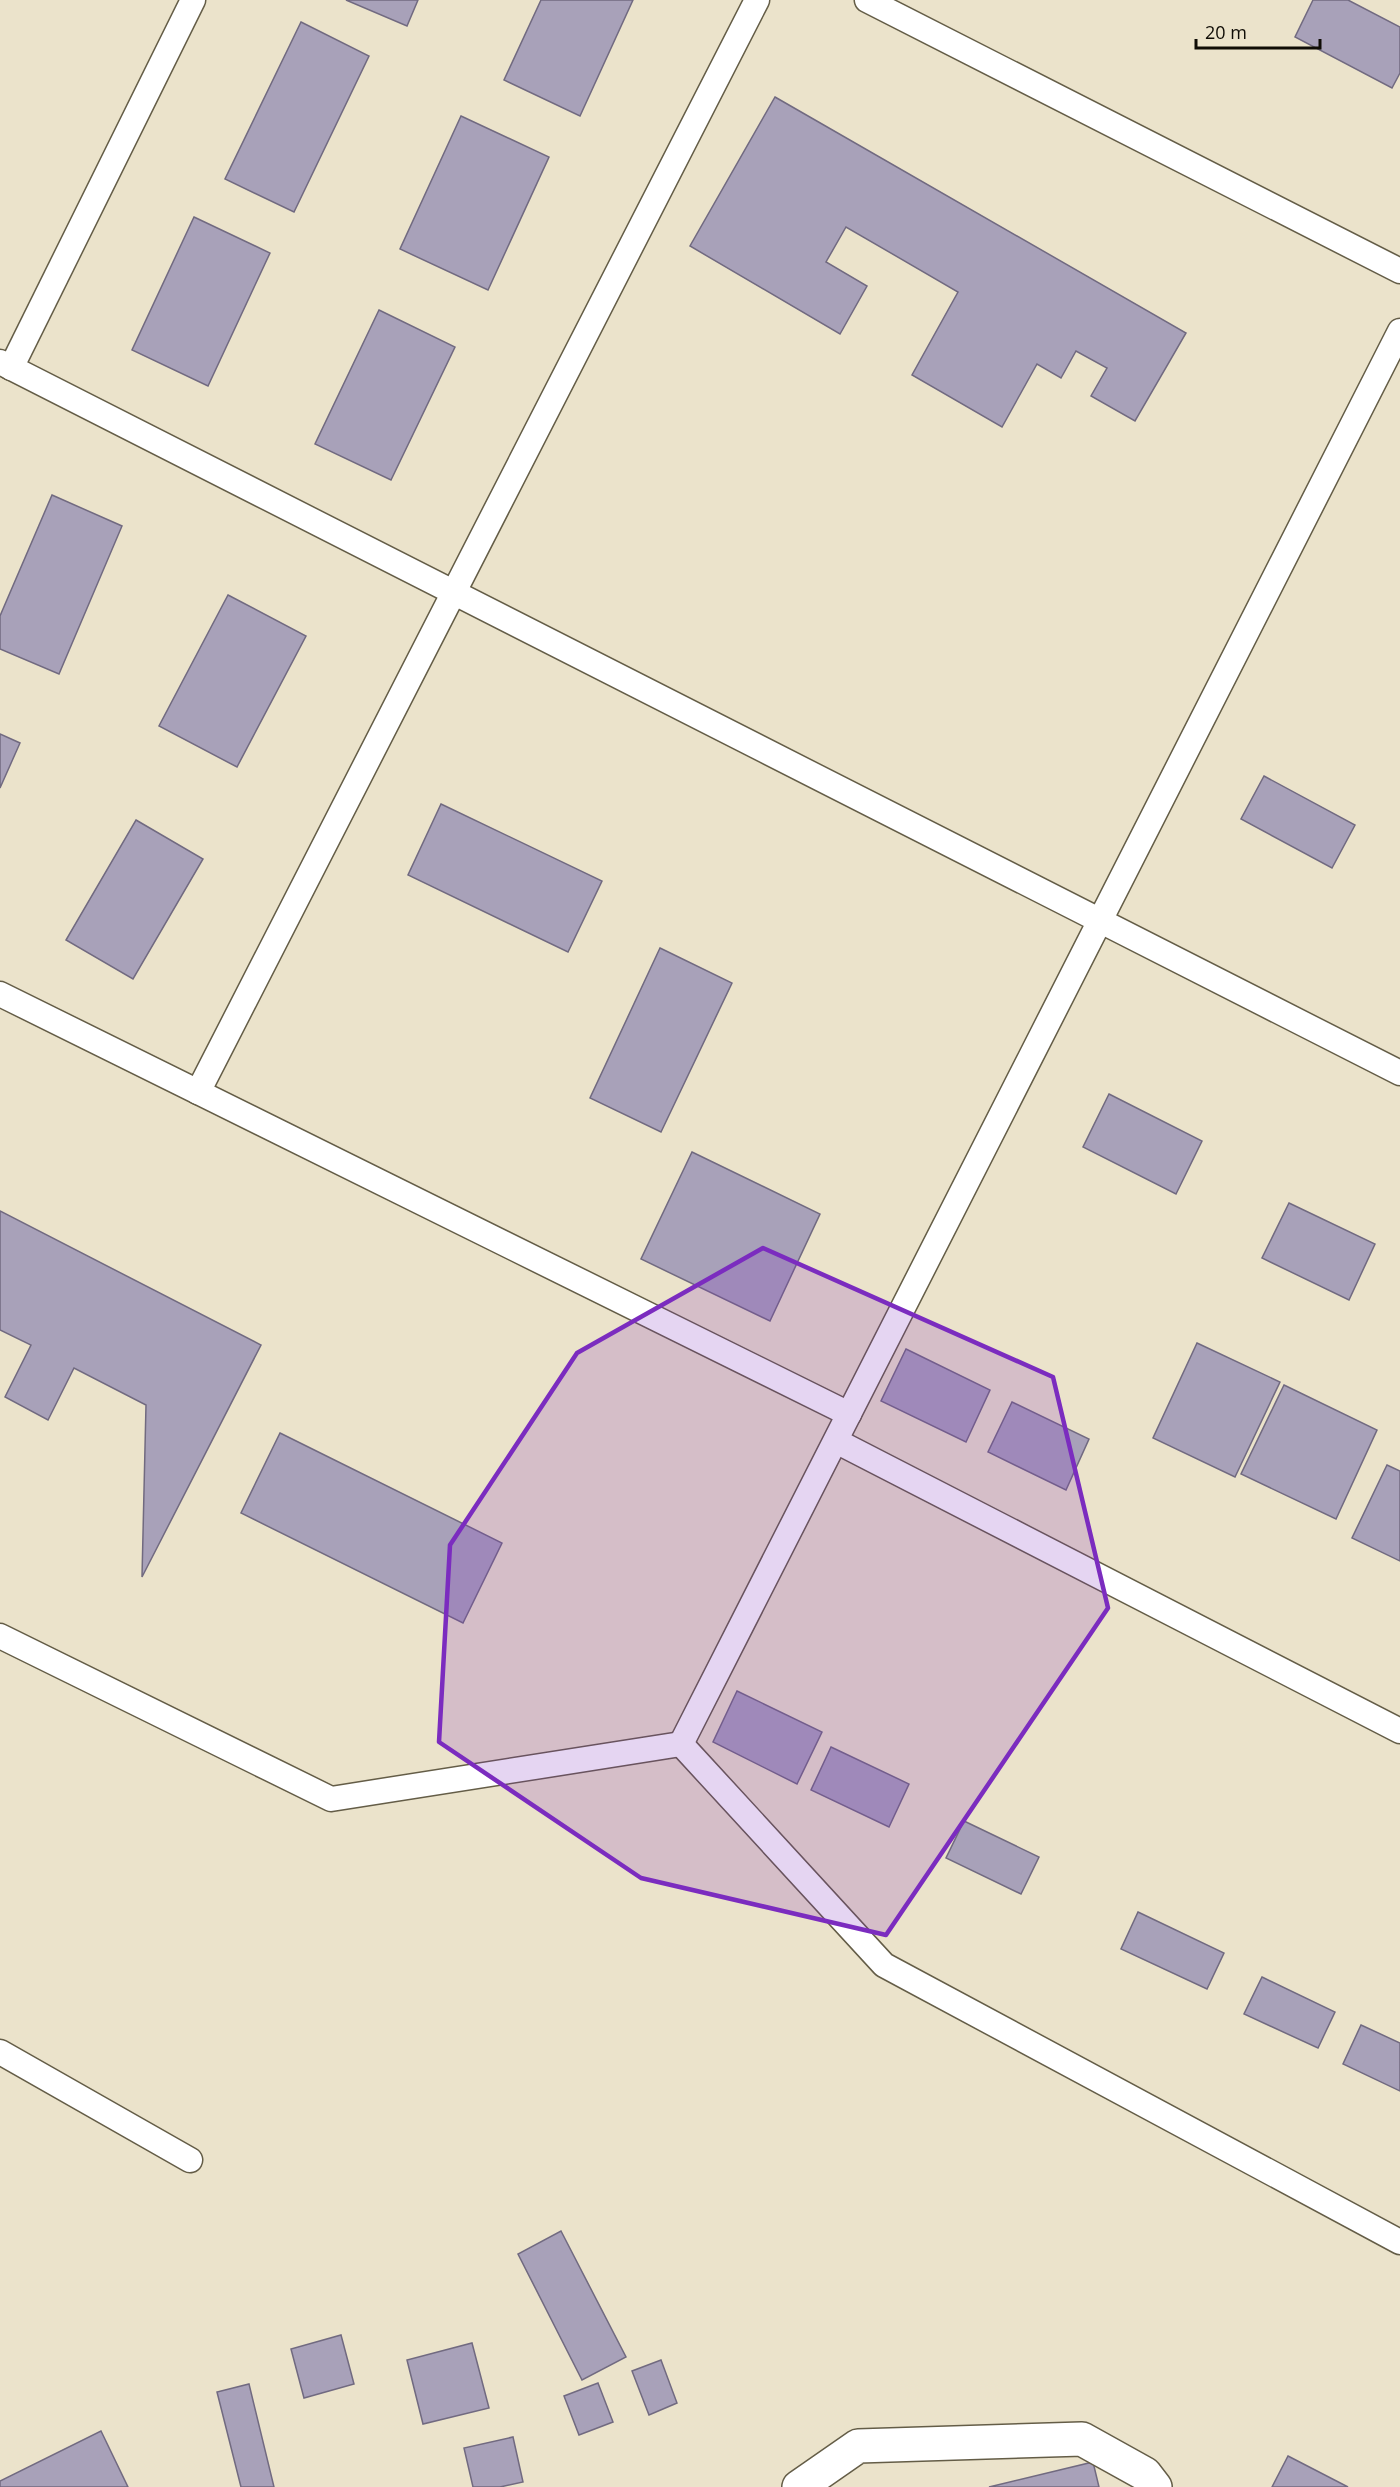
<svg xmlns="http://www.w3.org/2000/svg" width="1400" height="2487" viewBox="0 0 1400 2487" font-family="'Open Sans',sans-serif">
  <rect width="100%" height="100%" fill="#ebe3cb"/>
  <g fill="#a8a1b9" stroke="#716a80" stroke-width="1.5">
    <path d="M346,0h72l-11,26z"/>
    <path d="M541,0h92l-53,116 -76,-36z"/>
    <path d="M1313,0h35l52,27v46l-8,15 -97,-51z"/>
    <path d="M301,22l68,34 -75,156 -69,-33z"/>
    <path d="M775,97l411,236 -51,88 -44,-25 16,-28 -31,-17 -15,27 -24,-14 -35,63 -90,-52 46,-83 -112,-65 -20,35 41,24 -27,48 -150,-88z"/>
    <path d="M461,116l88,41 -61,133 -88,-41z"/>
    <path d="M194,217l76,36 -62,133 -76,-36z"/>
    <path d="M379,310l76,37 -64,133 -76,-36z"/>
    <path d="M52,495l70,31 -63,148 -59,-25v-33z"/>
    <path d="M228,595l78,41 -69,131 -78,-41z"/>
    <path d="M0,734l20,9 -20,45z"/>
    <path d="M1264,776l91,49 -23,43 -91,-49z"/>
    <path d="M441,804l161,77 -34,71 -160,-77z"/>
    <path d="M136,820l67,39 -70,120 -67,-39z"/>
    <path d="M660,948l72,35 -71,149 -71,-34z"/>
    <path d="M1109,1094l93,47 -26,53 -93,-47z"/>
    <path d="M692,1152l128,62 -50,107 -129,-62z"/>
    <path d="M1289,1203l86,41 -26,56 -87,-42z"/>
    <path d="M0,1211l261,134 -119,232 4,-172 -72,-37 -26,52 -43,-23 26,-52 -31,-15z"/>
    <path d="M1197,1343l83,39 -45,95 -82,-39z"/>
    <path d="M906,1349l84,41 -24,52 -85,-41z"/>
    <path d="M1284,1385l93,45 -41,89 -95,-45z"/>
    <path d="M1012,1402l77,37 -23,51 -78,-38z"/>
    <path d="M280,1433l222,110 -39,80 -222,-110z"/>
    <path d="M1387,1465l13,6v90l-48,-23z"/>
    <path d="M737,1691l85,41 -25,52 -84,-42z"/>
    <path d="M831,1747l78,37 -20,43 -78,-37z"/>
    <path d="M964,1821l75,36 -18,37 -75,-36z"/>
    <path d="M1138,1912l86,41 -17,36 -86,-40z"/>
    <path d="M1262,1977l73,35 -17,36 -74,-34z"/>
    <path d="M1361,2025l39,18v48l-57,-27z"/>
    <path d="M561,2231l65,126 -44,23 -64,-126z"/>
    <path d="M341,2335l13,49 -50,14 -13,-49z"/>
    <path d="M472,2343l17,65 -66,16 -16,-64z"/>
    <path d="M661,2360l16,43 -28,12 -17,-44z"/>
    <path d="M598,2383l15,39 -34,13 -15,-39z"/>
    <path d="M249,2384l25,103h-33l-24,-95z"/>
    <path d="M101,2431l27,56h-128v-6z"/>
    <path d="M513,2437l10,45 -23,5h-27l-9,-39z"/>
    <path d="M1288,2456l60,31h-76z"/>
    <path d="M1093,2462l6,25h-110z"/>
  </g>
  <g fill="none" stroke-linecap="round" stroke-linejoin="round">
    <defs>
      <g id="lane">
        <path d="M867,0l533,271"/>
        <path d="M0,362l1400,711"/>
        <path d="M11,368l182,-368"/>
        <path d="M0,994l849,420"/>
        <path d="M198,1092l559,-1092"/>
        <path d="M836,1441l564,290"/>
        <path d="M0,1636l331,163 350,-55"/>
        <path d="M681,1744l719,-1413"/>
        <path d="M681,1744l203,221 516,277"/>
        <path d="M0,2052l190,108"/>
      </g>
      <path id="street" d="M799,2487l59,-41 224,-7 63,35 10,13"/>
    </defs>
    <use href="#lane" stroke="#645d47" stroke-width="27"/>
    <use href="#street" stroke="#645d47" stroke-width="36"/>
    <use href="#lane" stroke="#fff" stroke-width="24"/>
    <use href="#street" stroke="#fff" stroke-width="33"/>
  </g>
  <path fill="#7b2cbf" fill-opacity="0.2" stroke="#7b2cbf" stroke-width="4.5" stroke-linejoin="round" d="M763,1248l290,129 55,231 -222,327 -245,-57 -202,-136 11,-197 127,-192z"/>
  <path d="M1196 39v9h124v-9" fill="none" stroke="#0f0c05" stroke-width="3"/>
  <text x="1205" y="39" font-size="18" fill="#0f0c05" stroke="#ebe3cb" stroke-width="4.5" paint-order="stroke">20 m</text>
</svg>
